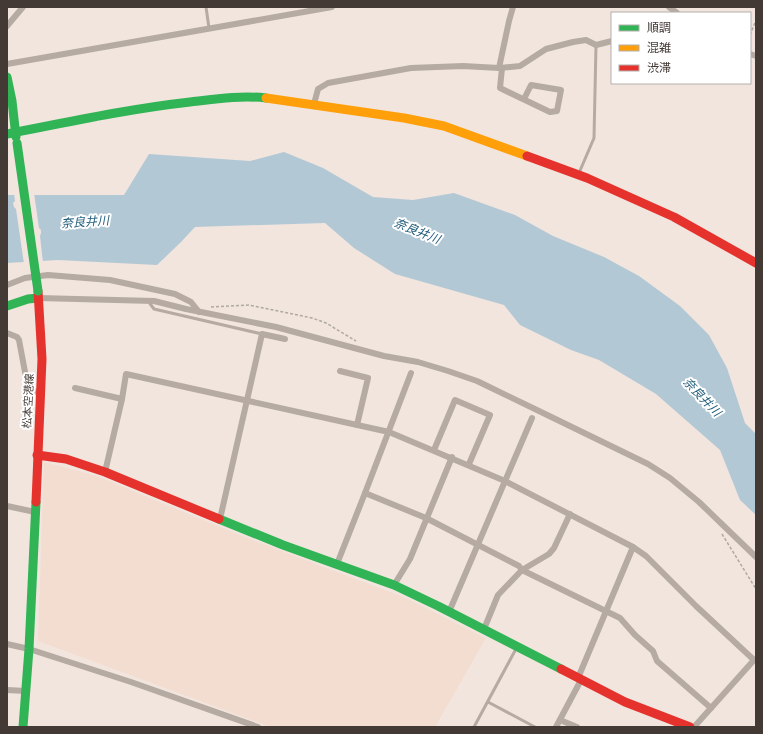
<svg xmlns="http://www.w3.org/2000/svg" width="763" height="734" viewBox="0 0 763 734" font-family="Bitter,'Noto Sans JP',serif">
  <rect width="100%" height="100%" fill="#f1e5de"/>
  <path fill="#f3ddd1" d="M44,462l53,14 145,60 164,62 80,40 -51,89h-165l-232,-86z"/>
  <path fill="#b3c8d5" d="M284,152l39,16 50,29 40,3 41,-7 61,22 38,21 51,21 35,19 41,30 29,29 18,33 18,55 11,11v81l-16,-15 -20,-50 -64,-56 -57,-34 -28,-10 -51,-25 -16,-20 -109,-31 -41,-26 -29,-25 -130,4 -14,15 -24,23 -99,-5 -51,3v-68h117l25,-41 101,7z"/>
  <path fill="#f1e5de" d="M14,193h20l5,35 2,2v3l-1,3 3,27 -19,1 -8,-55 -2,-2 -1,-4 2,-2z"/>
  <g fill="none" stroke-linecap="round" stroke-linejoin="round">
    <g stroke="#b0a9a1" stroke-width="1.5" stroke-dasharray="3 2" stroke-linecap="butt">
      <path d="M750,35l6,-15"/>
      <path d="M211,307l38,-2 63,13 14,5 30,18"/>
      <path d="M722,534l34,55"/>
    </g>
    <g stroke="#b5aba2" stroke-width="3">
      <path d="M206,7l3,21"/>
      <path d="M579,173l15,-35 2,-93"/>
      <path d="M148,301l6,8 108,25"/>
      <path d="M488,702l47,25"/>
      <path d="M474,727l43,-80"/>
    </g>
    <g stroke="#b5aba2" stroke-width="6">
      <path d="M669,7l8,6"/>
      <path d="M7,26l16,-19"/>
      <path d="M750,54l6,2"/>
      <path d="M7,64l325,-57"/>
      <path d="M499,68l10,-47 4,-14"/>
      <path d="M502,68l-2,20 50,24 7,-1 4,-21 -30,-5 -7,14"/>
      <path d="M314,104l4,-15 10,-6 83,-15 52,-2 36,2 21,-2 26,-17 27,-7 13,-2 10,5 16,-4"/>
      <path d="M7,285l18,-7 23,-3 62,5 65,14 16,8 8,10"/>
      <path d="M38,298l116,3 32,8 90,18 108,29 34,6 30,9 29,10 62,30 109,53 22,14 29,24 57,55"/>
      <path d="M7,333l10,4 2,3 9,48 3,3 9,1"/>
      <path d="M340,371l28,7 -11,47"/>
      <path d="M75,388l47,11"/>
      <path d="M434,450l21,-50 35,15 -21,49"/>
      <path d="M105,472l17,-73 4,-25 263,58 116,49 128,66 13,9 50,50 58,54 -60,67"/>
      <path d="M365,493l46,-120"/>
      <path d="M7,506l28,6"/>
      <path d="M220,519l42,-185 23,5"/>
      <path d="M337,564l28,-71 61,25 93,48 3,4 98,48 15,17 18,16 4,10 54,47"/>
      <path d="M394,585l16,-26 42,-102"/>
      <path d="M449,612l83,-194"/>
      <path d="M484,629l14,-34 24,-25 27,-16 5,-6 16,-34"/>
      <path d="M7,644l22,5 102,33 127,45"/>
      <path d="M578,678l55,-131"/>
      <path d="M7,690l19,1"/>
      <path d="M560,720l17,7"/>
      <path d="M556,727l25,-47"/>
    </g>
    <g stroke="#30b455" stroke-width="9">
      <path d="M7,77l5,24 4,36"/>
      <path d="M7,134c61,-12 121,-25 183,-32 25,-3 51,-7 76,-4"/>
      <path d="M7,306l21,-7 10,-1"/>
      <path d="M219,519l64,26 111,40 44,21 123,63"/>
      <path d="M23,727l6,-78 7,-147"/>
    </g>
    <path stroke="#ff9f0a" stroke-width="9" d="M266,98l138,20 40,8 83,30"/>
    <g stroke="#e5322d" stroke-width="9">
      <path d="M527,156l60,22 87,39 82,46"/>
      <path d="M37,455l29,4 39,13 114,47"/>
      <path d="M36,502l6,-143 -4,-68"/>
      <path d="M561,669l64,33 65,25"/>
    </g>
    <path stroke="#30b455" stroke-width="9" d="M17,143l21,148"/>
  </g>
  <g text-anchor="middle" stroke-width="4" stroke-linejoin="round" paint-order="stroke">
    <g font-size="11" fill="#433a35" stroke="#fff">
      <text transform="translate(28 401) rotate(-87)" y="4">松本空港線</text>
    </g>
    <g font-size="12" font-style="italic" fill="#205c7b" stroke="#fff">
      <text transform="translate(85 222) rotate(-4)" y="4">奈良井川</text>
      <text transform="translate(417 231) rotate(22)" y="4">奈良井川</text>
      <text transform="translate(702 397) rotate(46)" y="4">奈良井川</text>
    </g>
  </g>
  <rect width="763" height="734" fill="none" stroke="#433a35" stroke-width="16"/>
  <rect x="611" y="12" width="140" height="72" fill="#ffffff" stroke="#b4b0ae"/>
  <rect x="619" y="25" width="20" height="6" fill="#30b455" stroke="#b4b0ae"/>
  <text x="647" y="32" font-size="12" fill="#433a35">順調</text>
  <rect x="619" y="45" width="20" height="6" fill="#ff9f0a" stroke="#b4b0ae"/>
  <text x="647" y="52" font-size="12" fill="#433a35">混雑</text>
  <rect x="619" y="65" width="20" height="6" fill="#e5322d" stroke="#b4b0ae"/>
  <text x="647" y="72" font-size="12" fill="#433a35">渋滞</text>
</svg>
